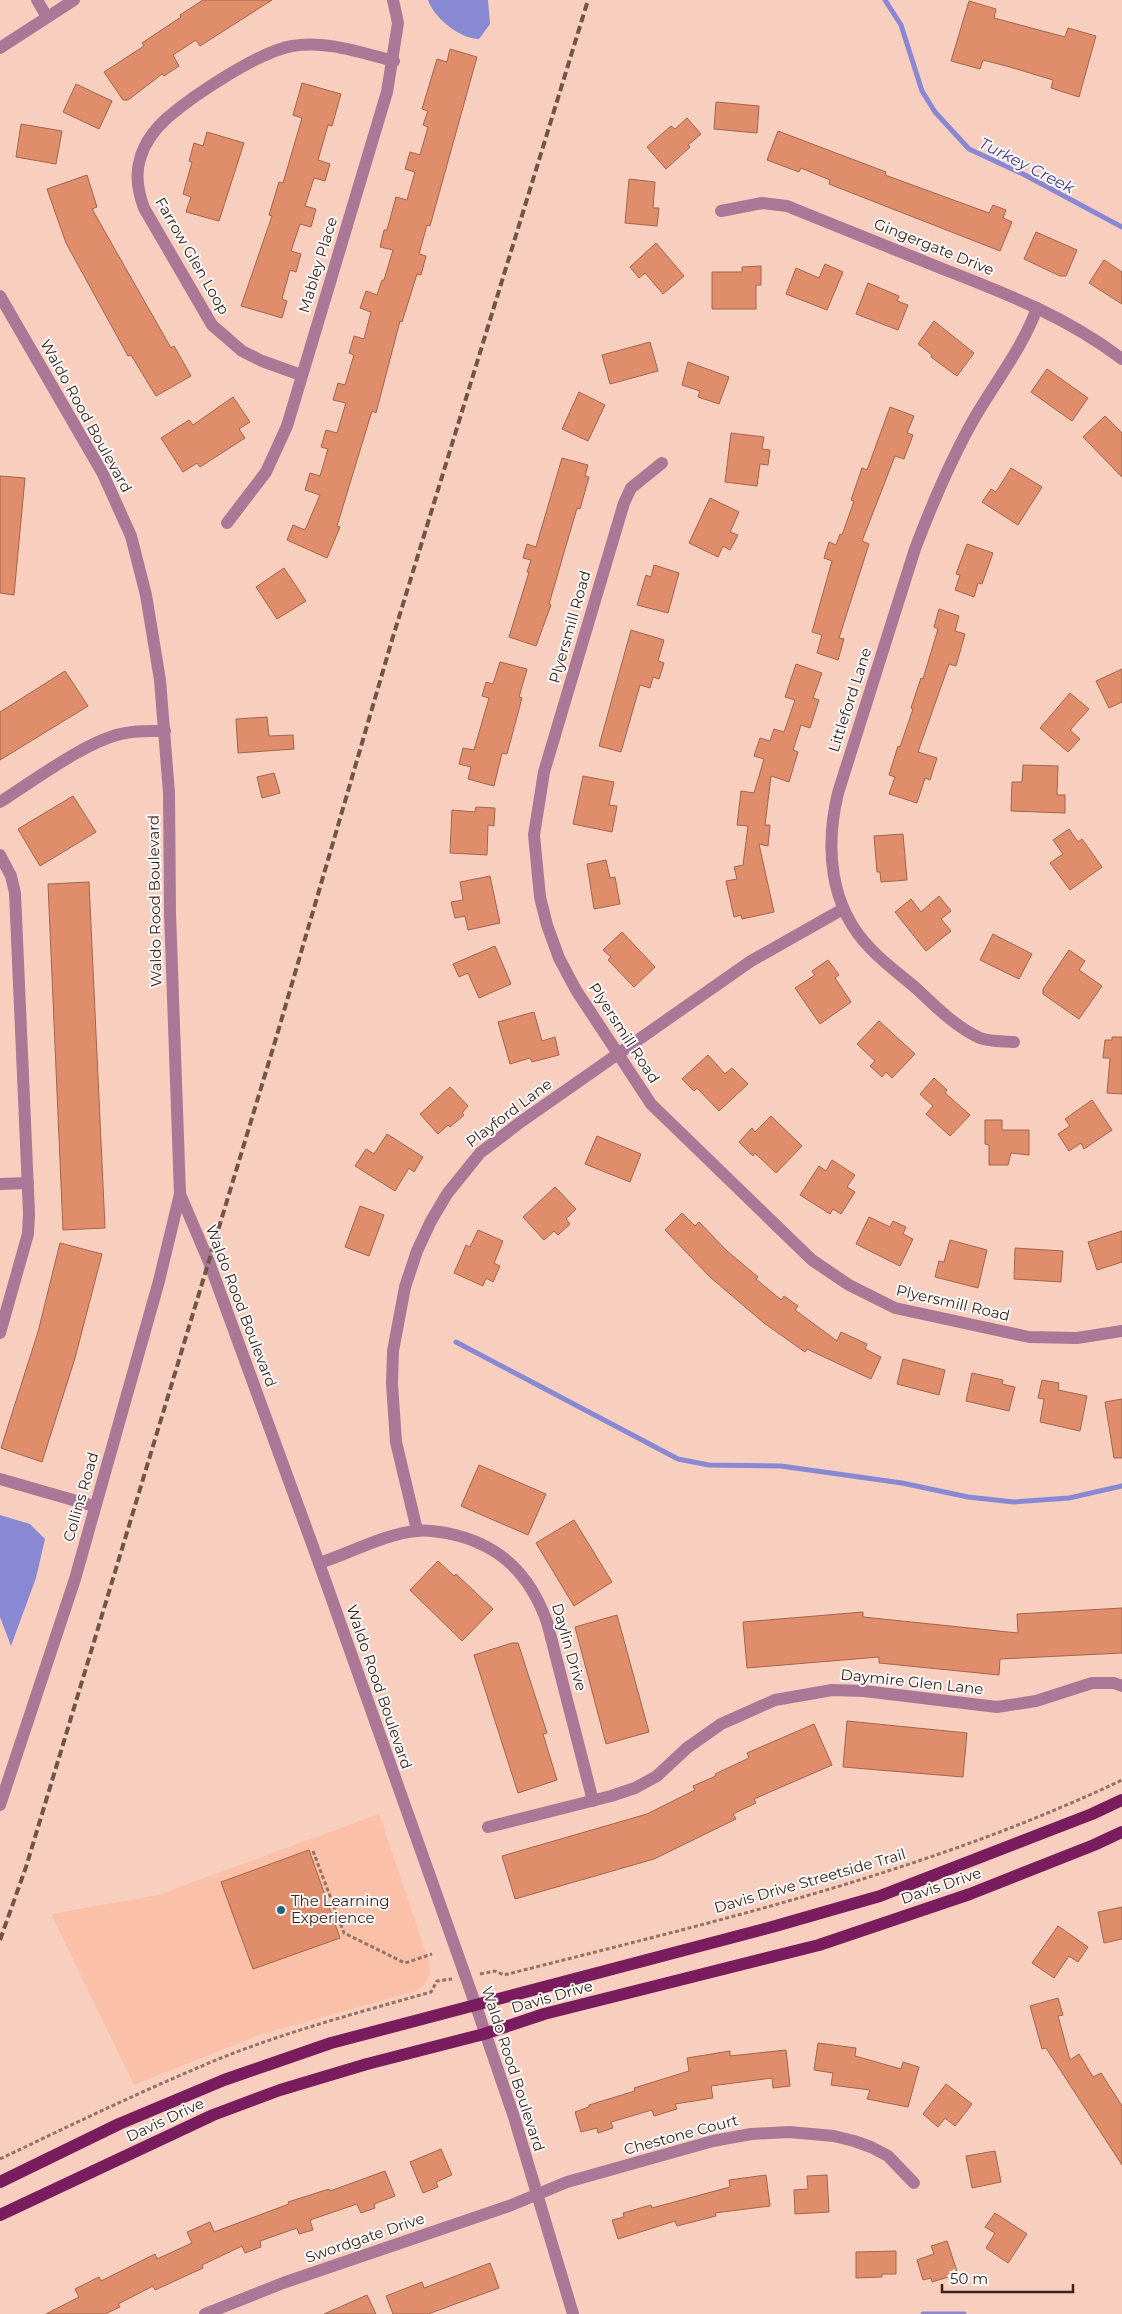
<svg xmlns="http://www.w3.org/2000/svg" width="1122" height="2314" viewBox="0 0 1122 2314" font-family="Montserrat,sans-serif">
  <rect width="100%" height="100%" fill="#f8cfbf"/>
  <path fill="#fbc0a8" d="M379,1814l50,148 1,11 -4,10 -10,8 -157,44 -125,50 -83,-171 107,-19z"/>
  <g fill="#8888d3">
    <path d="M428,0h60l2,24 -11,15c-19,0 -45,-21 -51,-39z"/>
    <path d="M0,1515l30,9 15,15 -9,39 -25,68 -11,-29z"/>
  </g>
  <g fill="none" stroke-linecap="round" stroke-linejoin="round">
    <g stroke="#8888d3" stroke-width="5">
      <path d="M885,0l16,25 21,66 13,21 34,37 54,25 99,53"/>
      <path d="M456,1342l222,117 31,6 72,1 121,17 66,14 46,5 55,-4 53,-12"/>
      <path d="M923,2314h41"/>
    </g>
  </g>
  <g fill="#df8d6b" stroke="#a1654d">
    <path d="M203,0h69l-72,46 -4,-6 -23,15 6,11 -15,10 -2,-2 -34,26h-5l-19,-28 40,-26 -2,-3 39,-26 -1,-2z"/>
    <path d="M969,1l27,8 -2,9 71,19 3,-9 28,8 -17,61 -28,-9 2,-8 -43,-13 -27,-7 -3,9 -29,-8z"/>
    <path d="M450,49l27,8 -47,169 -3,-1 -8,29 7,2 -5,19 -4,-1 -15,48 -2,-1 -24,92 -4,-2 -35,115 3,1 -13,31 -40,-18 6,-15 12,5 15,-35 -15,-5 5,-17 10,3 8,-27 -7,-2 5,-17 11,3 9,-30 -13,-3 5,-17 7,2 9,-30 -5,-2 5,-17 10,3 7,-27 -11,-4 6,-17 11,4 5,-15h2l9,-30 -13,-3 4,-17h3l9,-33 11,3 8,-28 -10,-3 5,-17 10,3 8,-28 -5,-2 5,-14 -6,-2 15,-50 10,3z"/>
    <path d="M302,83l39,11 -9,32 -4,-1 -10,35 12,4 -5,17 -11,-3 -9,28 11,3 -5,18 -11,-3 -9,27 10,3 -5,18 -6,-2 -8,29 5,2 -5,17 -41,-12 31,-90 -3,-1 10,-33 4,1 19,-65 -9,-3z"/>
    <path d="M76,84l36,17 -13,28 -36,-17z"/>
    <path d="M716,102l43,4 -2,27 -43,-4z"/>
    <path d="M687,118l14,16 -13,11 2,2 -24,22 -19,-22 24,-21 4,3z"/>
    <path d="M21,124l41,7 -6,33 -40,-7z"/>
    <path d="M778,131l108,41 -1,3 104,38 4,-8 13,5 -3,8 9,4 -12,29 -171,-67 1,-4 -29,-12 -2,4 -32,-12z"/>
    <path d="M207,132l37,11 -25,78 -33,-9 5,-15 -8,-3 9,-32 -3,-1 5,-18 9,3z"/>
    <path d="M87,175l10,32 -5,2 79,139 3,-2 17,30 -35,20 -25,-41 -3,1 -62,-113 -19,-54z"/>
    <path d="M629,179l26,3 -2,26h6l-2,18 -32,-3z"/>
    <path d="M1036,232l41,18 -11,26h-6l-36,-17z"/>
    <path d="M656,243l28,33 -21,18 -18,-21 -6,5 -9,-11z"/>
    <path d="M1104,260l18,12v32l-33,-21z"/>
    <path d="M825,264l18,8 -16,38 -41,-16 10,-26 23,10z"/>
    <path d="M761,266v19h-5v24h-44v-37h30v-5z"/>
    <path d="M868,283l31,13 -2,5 11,4 -10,25 -42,-16z"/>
    <path d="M934,321l40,32 -17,23 -26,-19 1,-2 -14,-11z"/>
    <path d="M650,342l8,29 -48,13 -8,-29z"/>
    <path d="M688,362l41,15 -10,27 -21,-7 2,-6 -18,-6z"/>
    <path d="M1047,369l41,29 -16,23 -41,-29z"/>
    <path d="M579,392l26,13 -17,36 -26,-12z"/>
    <path d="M233,397l17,25 -11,7 6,9 -45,29 -3,-4 -14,9 -22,-34 28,-18 4,5z"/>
    <path d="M890,407l24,9 -7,17 6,2 -9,24 -9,-3 -33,85 7,3 -30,94 5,1 -6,21 -21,-7 5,-18 -10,-3 20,-71 -8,-3 5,-16 7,3 4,-11 2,1 12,-34 -3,-1 11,-32 5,2z"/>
    <path d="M1105,416l17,17v44l-39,-40z"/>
    <path d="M731,433l33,4 -2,12 8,1 -2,15 -8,-1 -3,22 -32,-4z"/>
    <path d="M562,458l26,7 -3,11 4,1 -9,32 -3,-1 -28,96 2,1 -15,41 -27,-9 20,-65h-2l4,-12 -8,-2 4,-14 9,3z"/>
    <path d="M1011,468l31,19 -24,38 -36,-23 9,-13 5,3z"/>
    <path d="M0,476l25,2 -11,117 -14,-2z"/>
    <path d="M710,498l29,14 -9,20 8,3 -8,15 -7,-4 -5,11 -29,-14z"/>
    <path d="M967,544l26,9 -11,31 -4,-1 -4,14 -19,-7 5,-15 -4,-1z"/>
    <path d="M654,565l25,8 -11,40 -31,-8 9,-30 5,2z"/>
    <path d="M284,568l22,33 -29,18 -21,-32z"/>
    <path d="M939,609l20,7 -4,15 10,3 -9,32 -7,-2 -31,88 19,6 -7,22 -5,-2 -8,25 -28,-9 6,-17 -6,-2 9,-29 2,1 13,-38 -2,-1 10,-30 2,1 15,-50 -4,-2z"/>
    <path d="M631,630l33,10 -6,21 6,2 -5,16 -6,-2 -3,11 -10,-3 -19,67 -22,-6z"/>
    <path d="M500,662l27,7 -8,28 3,1 -15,56 -5,-1 -8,33 -26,-7 3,-12 -12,-3 4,-16 11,2 15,-52 -7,-2 4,-14 7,2z"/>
    <path d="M796,664l26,9 -9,25 6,2 -9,28 -9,-3 -8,25 5,2 -9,30 -18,-6 -6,49h5l-2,21 -9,-2 15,68 -32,7 -1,-4 -7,2 -8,-36 11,-2 -3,-12 9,-2 5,-39 -11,-1 4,-34 13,2 10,-34 -10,-3 6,-18 10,3 4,-12 10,3 11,-32 -10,-3z"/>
    <path d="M1122,669v33l-13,6 -13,-27z"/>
    <path d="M65,671l23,35 -88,54v-48z"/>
    <path d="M1070,693l19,16 -19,21 10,9 -12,13 -28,-24z"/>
    <path d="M267,717l2,19 24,-1 1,14 -56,4 -2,-34z"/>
    <path d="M1023,765l35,1 -1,29h8v18l-54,-2 1,-29h10z"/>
    <path d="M274,773l6,20 -18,5 -5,-21z"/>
    <path d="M583,776l31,6 -5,23 8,1 -5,26 -39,-8z"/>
    <path d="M73,796l23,36 -56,34 -22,-37z"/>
    <path d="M476,807l19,1 -1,18 -6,-1 -1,30 -37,-2 2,-43 23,2z"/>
    <path d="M1069,829l9,13 4,-3 20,28 -32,23 -20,-27 13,-9 -10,-14z"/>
    <path d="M903,834l4,46 -26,2 -1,-10h-3l-3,-36z"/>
    <path d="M606,860l4,18 5,-1 5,27 -26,5 -7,-45z"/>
    <path d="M490,876l10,47 -32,7 -3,-14 -10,2 -4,-16 12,-2 -3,-18z"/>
    <path d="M89,882l16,346 -42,2 -15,-346z"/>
    <path d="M939,896l12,15 -10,8 10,12 -25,20 -31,-39 16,-13 10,13z"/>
    <path d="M622,932l33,35 -21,20 -26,-27 3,-3 -8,-7z"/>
    <path d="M993,934l39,20 -13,25 -39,-19z"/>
    <path d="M495,946l16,38 -32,14 -11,-25 -9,4 -6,-13z"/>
    <path d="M1069,950l16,11 -6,9 23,16 -23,33 -36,-25v-5z"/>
    <path d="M828,960l11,15 -4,3 16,24 -31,22 -25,-36 20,-13 -3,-4z"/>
    <path d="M534,1012l8,29 13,-4 4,18 -27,7 -2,-4 -20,6 -12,-42z"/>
    <path d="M879,1021l36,33 -23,24 -6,-6 -4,5 -12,-11 5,-5 -18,-17z"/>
    <path d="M1112,1037h10v57l-15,-1 3,-35h-7l2,-18h7z"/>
    <path d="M708,1055l17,19 7,-6 16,16 -29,27 -22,-23 -3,3 -12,-12z"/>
    <path d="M934,1078l13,12 -2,3 25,22 -20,21 -24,-22 7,-8 -13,-12z"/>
    <path d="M450,1087l18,19 -6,7 2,2 -14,12 -2,-2 -10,9 -18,-20z"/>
    <path d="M1092,1100l20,30 -28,19 -3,-6 -12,8 -11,-17 12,-8 -5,-7z"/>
    <path d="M771,1116l31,30 -26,27 -21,-20 -2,3 -14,-14 13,-14 3,4z"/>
    <path d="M985,1120h17v10h27v25l-18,-2 -3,12h-19v-20l-4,-1z"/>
    <path d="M387,1134l36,23 -9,15 -5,-4 -14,23 -40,-25 11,-17 8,5z"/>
    <path d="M597,1136l44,18 -11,28 -45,-18z"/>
    <path d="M832,1160l23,15 -8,12 8,5 -14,22 -8,-5 -3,5 -30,-19 19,-29 7,5z"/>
    <path d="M555,1187l21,22 -10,10 4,5 -12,11 -4,-4 -10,9 -21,-23z"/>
    <path d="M360,1206l24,9 -15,41 -24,-9z"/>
    <path d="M682,1213l13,13 4,-4 28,29 31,26 -2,2 25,21 3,-4 14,10 -3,4 42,31 4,-9 26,12 -2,5 16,8 -10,22 -64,-30 -2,3 -41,-29 -54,-46 -45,-47z"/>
    <path d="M869,1217l21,10 3,-6 13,6 -3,7 10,5 -13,27 -44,-22z"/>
    <path d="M478,1230l25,11 -9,22 6,3 -7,16 -7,-4 -3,8 -29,-13 12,-28 4,2z"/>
    <path d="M1122,1231v31l-25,8 -9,-28z"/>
    <path d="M950,1240l37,10 -9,38 -43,-11 4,-16 5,1z"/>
    <path d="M60,1243l42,11 -27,104 -33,104 -41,-14 37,-116z"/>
    <path d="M1015,1248l48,3 -2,31 -47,-3z"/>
    <path d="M903,1359l42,11 -6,25 -42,-11z"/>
    <path d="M972,1373l31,7 -1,4 13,3 -6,24 -43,-10z"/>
    <path d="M1042,1380l17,3 -1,7 29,6 -7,35 -40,-9 4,-23 -6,-1z"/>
    <path d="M1122,1399v59h-8l-9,-56z"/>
    <path d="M479,1465l67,29 -18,41 -67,-29z"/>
    <path d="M574,1520l38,62 -38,24 -38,-63z"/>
    <path d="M438,1561l16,15 2,-2 37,35 -31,32 -52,-51z"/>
    <path d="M1122,1608v45l-122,6 -1,16 -120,-12v-6l-132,11 -4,-46 120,-10v5l155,16 -1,-19z"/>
    <path d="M617,1615l32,117 -43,12 -31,-117z"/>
    <path d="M512,1643h6l29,90 -4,1 14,46 -39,13 -44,-138z"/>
    <path d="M847,1721l120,12 -4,44 -120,-10z"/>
    <path d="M814,1724l18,41 -78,34 2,4 -23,11 3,5 -82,40 -139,40 -13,-43 145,-42 48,-24 -2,-4 23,-10 -1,-2 34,-16 -2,-5z"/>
    <path d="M309,1850l31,88 -87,31 -32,-87z"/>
    <path d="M1122,1907v32l-18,4 -6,-31z"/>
    <path d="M1058,1926l30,21 -10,15 -9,-6 -15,22 -22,-15z"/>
    <path d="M1058,1998l5,17 -5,1 12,44 9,-6 14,23 8,-4 21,33v59l-76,-117 -4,1 -12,-43z"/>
    <path d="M818,2043l38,5 -1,8 46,13 2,-7 16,5 -11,40 -41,-8 3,-9 -39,-5 2,-12 -19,-3z"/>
    <path d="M786,2050l4,36 -17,2 -1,-10 -61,8 2,12 -38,6 2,5 -23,7 -2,-6 -41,12 2,6 -15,5 -1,-5 -16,4 -6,-20 14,-5v-2l46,-14 -1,-3 55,-17 -2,-13 43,-7v5z"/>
    <path d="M946,2084l26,20 -17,22 -10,-8 -7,9 -15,-13z"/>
    <path d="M441,2149l11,26 -16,7 2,5 -15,6 -13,-31z"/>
    <path d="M995,2151l6,31 -29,6 -6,-32z"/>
    <path d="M385,2171l10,25 -21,8 1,4 -14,5 -4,-9 -47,16 3,10 -14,4 -2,-6 -37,13 1,6 -16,6 -3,-7 -40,19 1,3 -48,22 -2,-4 -35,18 2,3 -15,7h-59l33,-17 -4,-8 24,-12 2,4 54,-27 2,5 35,-16 -5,-11 23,-10 4,10 75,-28 -1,-2 41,-13 1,2z"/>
    <path d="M766,2175l4,31 -55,7 1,3 -39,10 -2,-5 -57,18 -6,-19 12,-3 -1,-4 28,-8 1,3 78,-21 -1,-7z"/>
    <path d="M827,2175l2,37 -34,2 -1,-24 14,-1 -1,-13z"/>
    <path d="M995,2213l32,21 -19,29 -22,-15 9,-15 -10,-6z"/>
    <path d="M947,2241l11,33 -26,8 -1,-4 -8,2 -6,-20 17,-6 -3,-8z"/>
    <path d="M896,2251v23h-14v3l-26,1v-26z"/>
    <path d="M490,2263l9,25 -71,26h-35l-7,-18 36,-14 2,6z"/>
    <path d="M367,2295l9,19h-52z"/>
  </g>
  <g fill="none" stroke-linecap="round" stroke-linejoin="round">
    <g stroke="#937366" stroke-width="3" stroke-dasharray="4 2.5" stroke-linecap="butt">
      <path d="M313,1851l31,82 61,30 27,-9"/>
      <path d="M480,1974l15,-3 9,4c209,-53 422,-102 618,-195"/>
      <path d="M0,2159c73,-35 146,-70 221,-101 68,-27 139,-46 210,-66l6,-11 15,-2"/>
    </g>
    <g stroke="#ab7796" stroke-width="12">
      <path d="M37,0l10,17"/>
      <path d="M0,48l74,-48"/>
      <path d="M721,211l41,-8 25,3c52,21 104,42 156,63 64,25 124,48 179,90"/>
      <path d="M0,296l103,178 28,62 15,59 14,85 9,113 1,120 10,281 29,68 110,301 157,443 38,111 59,197"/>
      <path d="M301,375l-39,-14 -20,-10 -30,-26 -68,-117c-6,-16 -9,-33 -4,-49 4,-15 15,-30 27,-41 27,-23 91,-66 125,-72 34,-6 69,7 102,15"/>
      <path d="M662,463l-31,25 -7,15 -80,269 -10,63 6,62 7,28 12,33 17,32 75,114 161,156 37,25 46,23 134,29 48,1 45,-7"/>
      <path d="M227,523l39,-51 21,-46 100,-334 11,-69 -5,-23"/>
      <path d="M0,802c32,-20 90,-64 126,-69 12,-3 26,-2 39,-2"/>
      <path d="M0,855l11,21 4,17 14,320 -1,21 -28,99"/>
      <path d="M1014,1042c-10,-1 -24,0 -34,-4 -24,-11 -44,-31 -63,-49 -15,-13 -32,-25 -46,-40 -42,-42 -46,-102 -33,-156l77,-244c17,-45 36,-90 60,-132 21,-36 48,-70 62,-109"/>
      <path d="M0,1184l28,-1"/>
      <path d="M0,1479l94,27"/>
      <path d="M417,1530l-21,-88 -4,-58 1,-33 12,-64 12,-36 14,-30 16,-27 33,-41 42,-32 229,-160 92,-52"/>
      <path d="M319,1563c29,-9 68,-30 98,-32 10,-2 23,1 34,3 50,11 79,41 96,88l46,179"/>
      <path d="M0,1805l75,-226 84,-298 21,-87"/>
      <path d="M488,1827l123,-31 24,-8 22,-12 30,-28 34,-24 54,-24 57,-10 32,1 133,16 39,-6 56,-18h22l8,3"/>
      <path d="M205,2314l78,-31 226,-77 58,-24 146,-41 38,-7 38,-2 45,4 20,5 17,6 17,9 26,27"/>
    </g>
    <g stroke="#7a1d5e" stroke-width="12">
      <path d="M0,2182l119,-58 105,-44 107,-37 441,-116 108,-31 212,-82 30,-14"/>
      <path d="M0,2215l213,-100 67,-25 87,-26 117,-30 60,-20 275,-69 151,-51 124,-49 28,-13"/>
    </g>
    <path stroke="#725549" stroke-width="4" stroke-dasharray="8 4" stroke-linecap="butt" d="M0,1940l26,-73 251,-832 115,-395 196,-640"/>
  </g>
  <circle fill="#256579" stroke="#fafafa" stroke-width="2" cx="281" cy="1910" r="5"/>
  <g text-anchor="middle" stroke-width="4" stroke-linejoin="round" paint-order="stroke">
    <g font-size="15" fill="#3c2319" stroke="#fafafa">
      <text transform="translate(934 247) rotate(22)" y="5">Gingergate Drive</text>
      <text transform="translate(192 256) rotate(60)" y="5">Farrow Glen Loop</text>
      <text transform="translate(318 265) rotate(-73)" y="5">Mabley Place</text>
      <text transform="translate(86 416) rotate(61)" y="5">Waldo Rood Boulevard</text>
      <text transform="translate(570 627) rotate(-74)" y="5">Plyersmill Road</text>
      <text transform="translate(850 700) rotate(-72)" y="5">Littleford Lane</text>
      <text transform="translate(155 901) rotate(-91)" y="5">Waldo Rood Boulevard</text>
      <text transform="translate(624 1033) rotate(57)" y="5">Plyersmill Road</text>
      <text transform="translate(509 1113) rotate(-37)" y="5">Playford Lane</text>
      <text transform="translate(953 1303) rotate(13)" y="5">Plyersmill Road</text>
      <text transform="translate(241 1306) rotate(69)" y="5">Waldo Rood Boulevard</text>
      <text transform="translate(81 1497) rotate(-74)" y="5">Collins Road</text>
      <text transform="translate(569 1647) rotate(74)" y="5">Daylin Drive</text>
      <text transform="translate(912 1682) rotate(6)" y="5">Daymire Glen Lane</text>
      <text transform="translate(379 1687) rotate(71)" y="5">Waldo Rood Boulevard</text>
      <text transform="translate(810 1881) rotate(-16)" y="5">Davis Drive Streetside Trail</text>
      <text transform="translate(941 1886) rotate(-19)" y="5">Davis Drive</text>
      <text transform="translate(552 1997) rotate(-16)" y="5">Davis Drive</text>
      <text transform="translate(513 2069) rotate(72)" y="5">Waldo Rood Boulevard</text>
      <text transform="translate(165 2120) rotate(-25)" y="5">Davis Drive</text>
      <text transform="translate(681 2135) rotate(-15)" y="5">Chestone Court</text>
      <text transform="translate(365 2238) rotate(-19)" y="5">Swordgate Drive</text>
    </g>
    <g font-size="15" fill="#3c2319" stroke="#fafafa" text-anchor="start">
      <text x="291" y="1906">The Learning<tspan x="291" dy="17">Experience</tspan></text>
    </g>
    <g font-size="16" font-style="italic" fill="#443b94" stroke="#fafafa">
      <text transform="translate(1027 165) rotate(27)" y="6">Turkey Creek</text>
    </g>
  </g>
  <path d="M942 2284v8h131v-8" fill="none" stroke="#3c2319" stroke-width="2.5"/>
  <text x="950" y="2284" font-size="15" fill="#3c2319" stroke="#fafafa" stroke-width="4" paint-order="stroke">50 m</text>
</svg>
